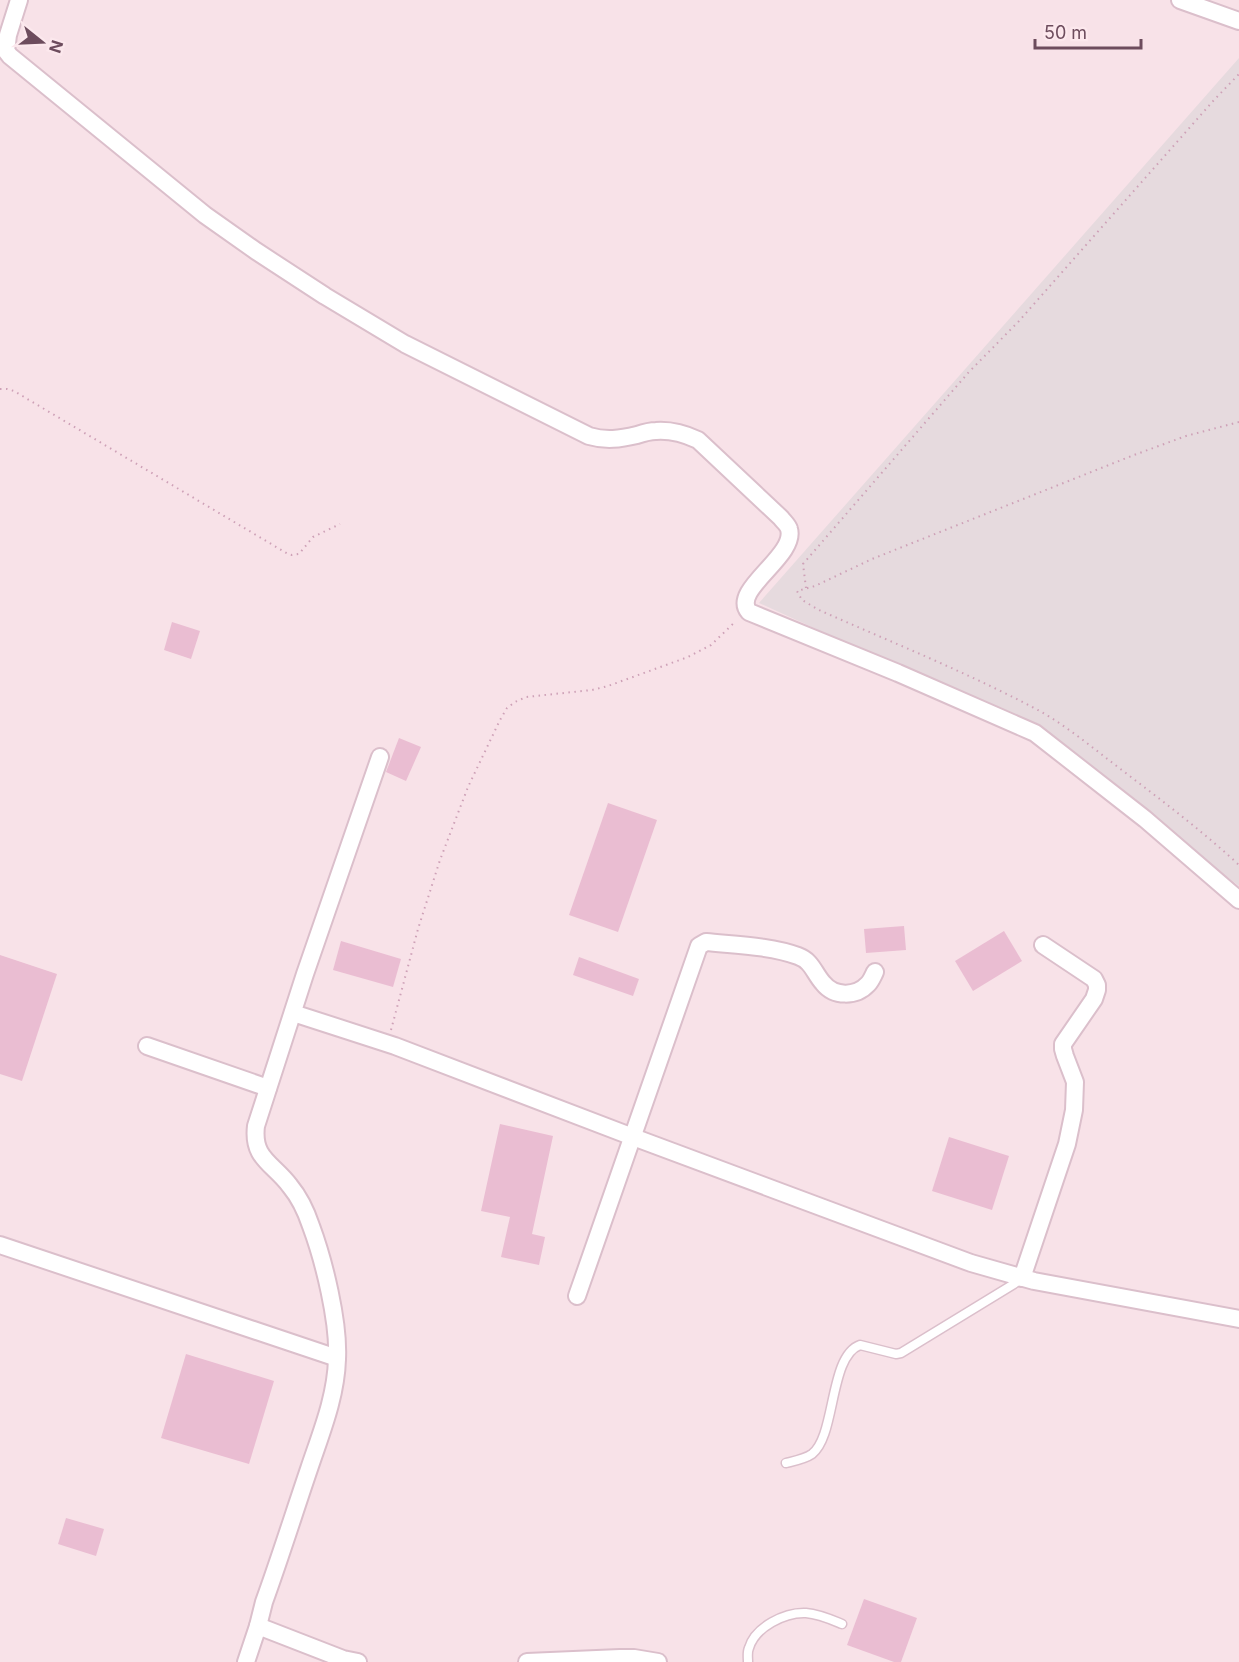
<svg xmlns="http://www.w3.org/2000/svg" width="1239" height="1662" viewBox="0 0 1239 1662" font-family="Inter,sans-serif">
  <rect width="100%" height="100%" fill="#f8e2e8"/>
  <path fill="#e6dade" d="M1239,58v828l-204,-157 -276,-126z"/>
  <g fill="#eabdd2">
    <path d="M172,622l28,9 -9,28 -27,-9z"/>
    <path d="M399,738l22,9 -15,34 -20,-9z"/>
    <path d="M608,803l49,17 -39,112 -49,-17z"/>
    <path d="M904,926l2,24 -40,3 -2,-24z"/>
    <path d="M1004,931l18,30 -49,30 -18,-30z"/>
    <path d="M341,941l60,18 -8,28 -60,-17z"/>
    <path d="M0,955l57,19 -35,107 -22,-7z"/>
    <path d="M579,957l60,22 -6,17 -60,-21z"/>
    <path d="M500,1124l53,12 -21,98 13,3 -6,28 -38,-8 9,-40 -29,-6z"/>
    <path d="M949,1137l60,19 -17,54 -60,-19z"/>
    <path d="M186,1354l88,27 -25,83 -88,-26z"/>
    <path d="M66,1518l38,11 -8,27 -38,-12z"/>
    <path d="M864,1599l53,19 -16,44h-7l-47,-17z"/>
  </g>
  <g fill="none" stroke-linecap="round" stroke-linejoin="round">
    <defs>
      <g id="service">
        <path d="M786,1463c8,-2 19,-4 26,-9 24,-18 17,-98 48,-109l36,9 5,-1 121,-74"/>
        <path d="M748,1662c0,-5 -1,-10 1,-14 6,-21 36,-36 57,-35 13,1 24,6 36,11"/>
      </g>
      <g id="minor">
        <path d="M19,0l-11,35 -2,16 4,5 195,159 51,36 69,45 80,48 184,92c17,5 31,3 48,-1 6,-2 12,-4 19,-4 14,-1 29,3 42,9l83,78c2,3 7,7 8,11 8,27 -59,61 -40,83l149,61 137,60 110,86 94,81"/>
        <path d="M1180,0l59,21"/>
        <path d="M293,1013l102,33 238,91 338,126 63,18 205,38"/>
        <path d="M147,1046l121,42"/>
        <path d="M0,1245l337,113"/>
        <path d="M1022,1278l45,-134 7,-34 1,-28 -10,-26 -2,-7v-5l31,-45 3,-9v-5l-3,-6 -51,-34"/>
        <path d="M577,1296l122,-350 7,-4c29,3 65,4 92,14 14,5 16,17 25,27 11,14 33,14 45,1 3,-3 5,-8 7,-12"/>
        <path d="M258,1626l85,33 15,3"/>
        <path d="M246,1662l12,-36 6,-24c16,-44 30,-89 45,-133 12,-36 27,-72 28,-110 2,-37 -13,-98 -26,-133 -5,-15 -11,-28 -21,-40 -17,-23 -38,-27 -34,-60l49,-152 75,-217"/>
        <path d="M527,1662l93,-4h14l24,4"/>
      </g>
    </defs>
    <use href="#service" stroke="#dbbfcb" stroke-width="11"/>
    <use href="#minor" stroke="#dbbfcb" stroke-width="20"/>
    <g stroke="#cea1b7" stroke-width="2" stroke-dasharray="1.5 4.5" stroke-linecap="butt">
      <path d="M0,389h7l7,2 274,163 4,1 7,-1 14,-17 27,-13"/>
      <path d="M1239,422l-53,14 -52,19 -262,104 -57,27 -18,5 5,9 17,10c72,32 147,62 217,99 28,15 53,36 78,55 43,33 85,64 125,101"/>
      <path d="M806,588l-3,-24 165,-191 51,-52 195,-221 25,-26"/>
      <path d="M391,1030l27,-101 22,-69 28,-73 32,-67 7,-12 8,-6 11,-5 66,-7 16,-4 80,-29 23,-12 25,-24"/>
    </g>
    <use href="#service" stroke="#fff" stroke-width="8"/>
    <use href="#minor" stroke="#fff" stroke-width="16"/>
  </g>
  <g transform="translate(42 42) rotate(108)" stroke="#fce8ed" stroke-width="4.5" paint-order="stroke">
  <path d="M0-4.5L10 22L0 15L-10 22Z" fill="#6d4c5d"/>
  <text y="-9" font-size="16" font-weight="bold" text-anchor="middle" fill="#6d4c5d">N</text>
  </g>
  <path d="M1035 39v9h106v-9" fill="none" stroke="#6d4c5d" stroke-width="3"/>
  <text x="1044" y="39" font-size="18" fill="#6d4c5d" stroke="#fce8ed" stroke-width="4.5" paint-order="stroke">50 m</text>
</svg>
